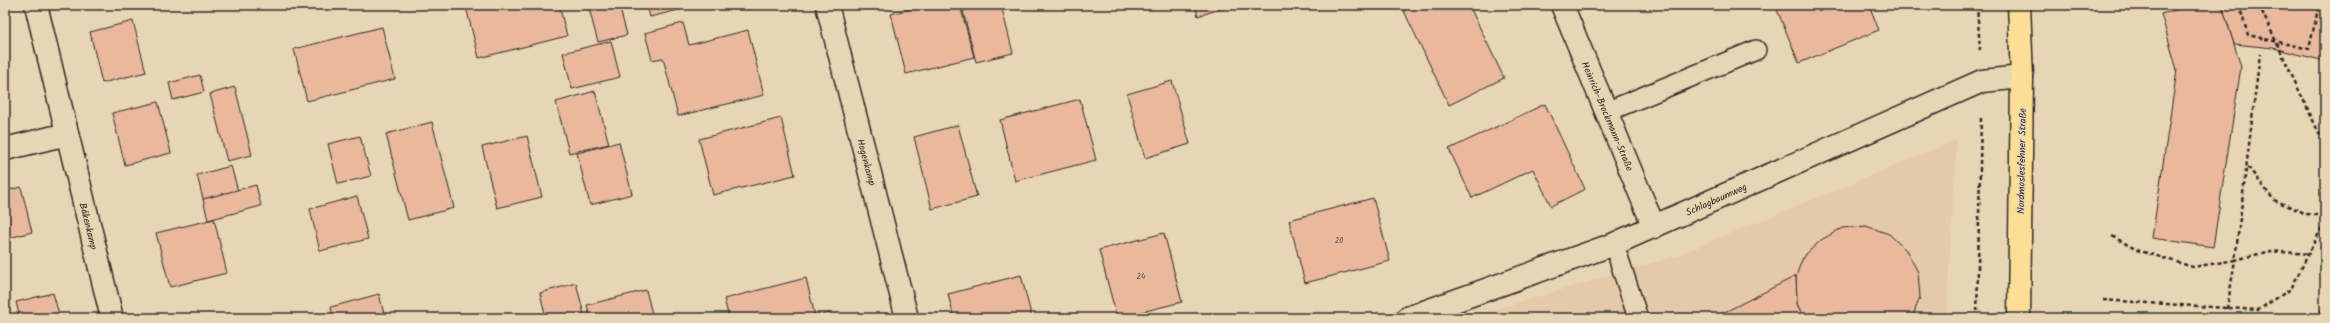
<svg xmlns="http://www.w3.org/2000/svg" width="2330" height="323" viewBox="0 0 2330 323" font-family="Kalam,sans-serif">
  <rect width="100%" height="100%" fill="#e8d5b3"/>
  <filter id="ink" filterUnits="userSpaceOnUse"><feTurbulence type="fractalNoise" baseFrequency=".025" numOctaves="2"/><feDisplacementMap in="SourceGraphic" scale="8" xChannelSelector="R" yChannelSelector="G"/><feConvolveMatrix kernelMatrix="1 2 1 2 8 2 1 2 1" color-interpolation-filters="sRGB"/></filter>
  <g filter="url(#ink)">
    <path fill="#e5c9a9" d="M1957,140l-11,178h-479l209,-62z"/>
    <g fill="#eab89c" stroke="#2b2b2b">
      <path d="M473,5h86l8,31 -88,22 -13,-51z"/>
      <path d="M588,5h31l8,30 -29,7z"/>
      <path d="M647,5h52l-49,12z"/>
      <path d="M924,5h36l14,52 -68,17 -15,-60z"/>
      <path d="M961,5h24l-23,6z"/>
      <path d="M987,5h14l12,48 -37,9 -13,-51z"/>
      <path d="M1195,5h39l-36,11z"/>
      <path d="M1401,5h68l35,73 -55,27z"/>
      <path d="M1775,5h94l10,25 -80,33z"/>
      <path d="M2222,5l19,62 -28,180 -61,-9 25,-168 -16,-56 33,-9z"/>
      <path d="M2222,5h103v56l-52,-13 -39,-4z"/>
      <path d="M133,21l13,51 -44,11 -12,-51z"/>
      <path d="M683,23l6,22 59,-15 16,65 -86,21 -15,-58 -11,2 -7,-27z"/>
      <path d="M382,27l13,52 -88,22 -13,-52z"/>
      <path d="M611,41l9,36 -48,12 -9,-36z"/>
      <path d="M200,75l4,17 -31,8 -4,-17z"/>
      <path d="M1172,81l18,63 -45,14 -18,-64z"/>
      <path d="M235,87l17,68 -25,6 -17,-67z"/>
      <path d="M595,91l14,53 -40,9 -13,-51z"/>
      <path d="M1080,99l16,61 -81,21 -15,-61z"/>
      <path d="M158,102l13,51 -46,12 -13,-52z"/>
      <path d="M1545,104l40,85 -34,17 -18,-37 -61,29 -23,-49z"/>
      <path d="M781,118l14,57 -82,20 -14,-56z"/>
      <path d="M432,122l22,86 -46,12 -22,-86z"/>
      <path d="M958,125l19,72 -45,12 -18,-72z"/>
      <path d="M360,136l11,40 -33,8 -10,-40z"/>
      <path d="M527,136l15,61 -45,11 -15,-61z"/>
      <path d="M619,142l13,52 -42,11 -13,-52z"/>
      <path d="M231,166l7,25 -35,8 -6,-24z"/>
      <path d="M256,185l5,21 -53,14 -5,-21z"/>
      <path d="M21,187l11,45 -27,7v-48z"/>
      <path d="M357,196l11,43 -48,12 -10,-42z"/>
      <path d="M1373,198l17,63 -85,22 -16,-63z"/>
      <path d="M214,219l13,54 -57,14 -14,-54z"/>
      <path d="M1866,226l23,8 17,16 12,22 2,25 -8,21h-108l-7,-14 -1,-28 7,-19 18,-17 21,-12z"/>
      <path d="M1164,233l18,69 -65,16 -18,-68z"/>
      <path d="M1021,275l11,43h-78l-6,-24z"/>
      <path d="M1796,276l1,28 7,14h-91z"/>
      <path d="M806,278l9,38 -7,2h-79l-5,-19z"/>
      <path d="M576,283l9,35h-39l-6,-25z"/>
      <path d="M646,290l7,28h-63l-3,-13z"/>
      <path d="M53,293l7,25h-40l-4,-16z"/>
      <path d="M379,294l6,24h-52l-2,-11z"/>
      <path d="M830,313l2,5h-22z"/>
    </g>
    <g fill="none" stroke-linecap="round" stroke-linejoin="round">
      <defs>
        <g id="lane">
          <path d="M1606,112l150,-62"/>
          <path d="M1614,244l24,74"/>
        </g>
        <g id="street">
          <path d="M36,5l76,313"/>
          <path d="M827,5l80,313"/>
          <path d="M1562,5l92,222"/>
          <path d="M5,149l62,-15"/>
          <path d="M1407,318l207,-74 368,-163 40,-4"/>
        </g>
        <path id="primary" d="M2019,5l3,72 -3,241"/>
      </defs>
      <use href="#lane" stroke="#2b2b2b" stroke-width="22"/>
      <use href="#street" stroke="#2b2b2b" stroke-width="25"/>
      <use href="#primary" stroke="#2b2b2b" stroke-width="25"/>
      <g stroke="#2b2b2b" stroke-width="2.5" stroke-dasharray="4 3" stroke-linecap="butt">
        <path d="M1977,5l3,45"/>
        <path d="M2239,5l9,30 61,14 10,-44"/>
        <path d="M2259,5l66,141"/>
        <path d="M2128,10l16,-5"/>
        <path d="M2248,167l26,33 33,14 18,2"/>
        <path d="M2112,236l25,14 56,17 42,-7 25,-206"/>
        <path d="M2103,300l155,10 33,-21 34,-68"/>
        <path d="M2227,309l8,-49 35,-9 39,3"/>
        <path d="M1977,318l4,-203"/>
        <path d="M2317,318l8,-13"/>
      </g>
      <use href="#lane" stroke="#e8d5b3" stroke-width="19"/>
      <use href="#street" stroke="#e8d5b3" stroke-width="22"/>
      <use href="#primary" stroke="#fcde96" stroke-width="22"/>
    </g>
  </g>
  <g text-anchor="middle" stroke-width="3" stroke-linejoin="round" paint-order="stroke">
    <g font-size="8" fill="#5b4e47">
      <text x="1339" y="243">20</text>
      <text x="1141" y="279">24</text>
    </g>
    <g font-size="10" fill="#2b2b2b" stroke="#e8d5b3">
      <text transform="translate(1608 116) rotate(67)" y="4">Heinrich-Brockmann-Straße</text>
      <text transform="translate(2021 161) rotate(-89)" y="4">Nordmoslesfehner Straße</text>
      <text transform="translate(867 162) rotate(75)" y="4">Hogenkamp</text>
      <text transform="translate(1716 199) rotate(-24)" y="4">Schlagbaumweg</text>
      <text transform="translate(89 226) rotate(76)" y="4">Bäkenkamp</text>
    </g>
  </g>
  <rect width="2330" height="323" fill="none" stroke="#e8d5b3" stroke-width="20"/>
  <rect x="10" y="10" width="2310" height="303" fill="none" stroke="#2b2b2b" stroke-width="1.5" filter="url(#ink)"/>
</svg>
